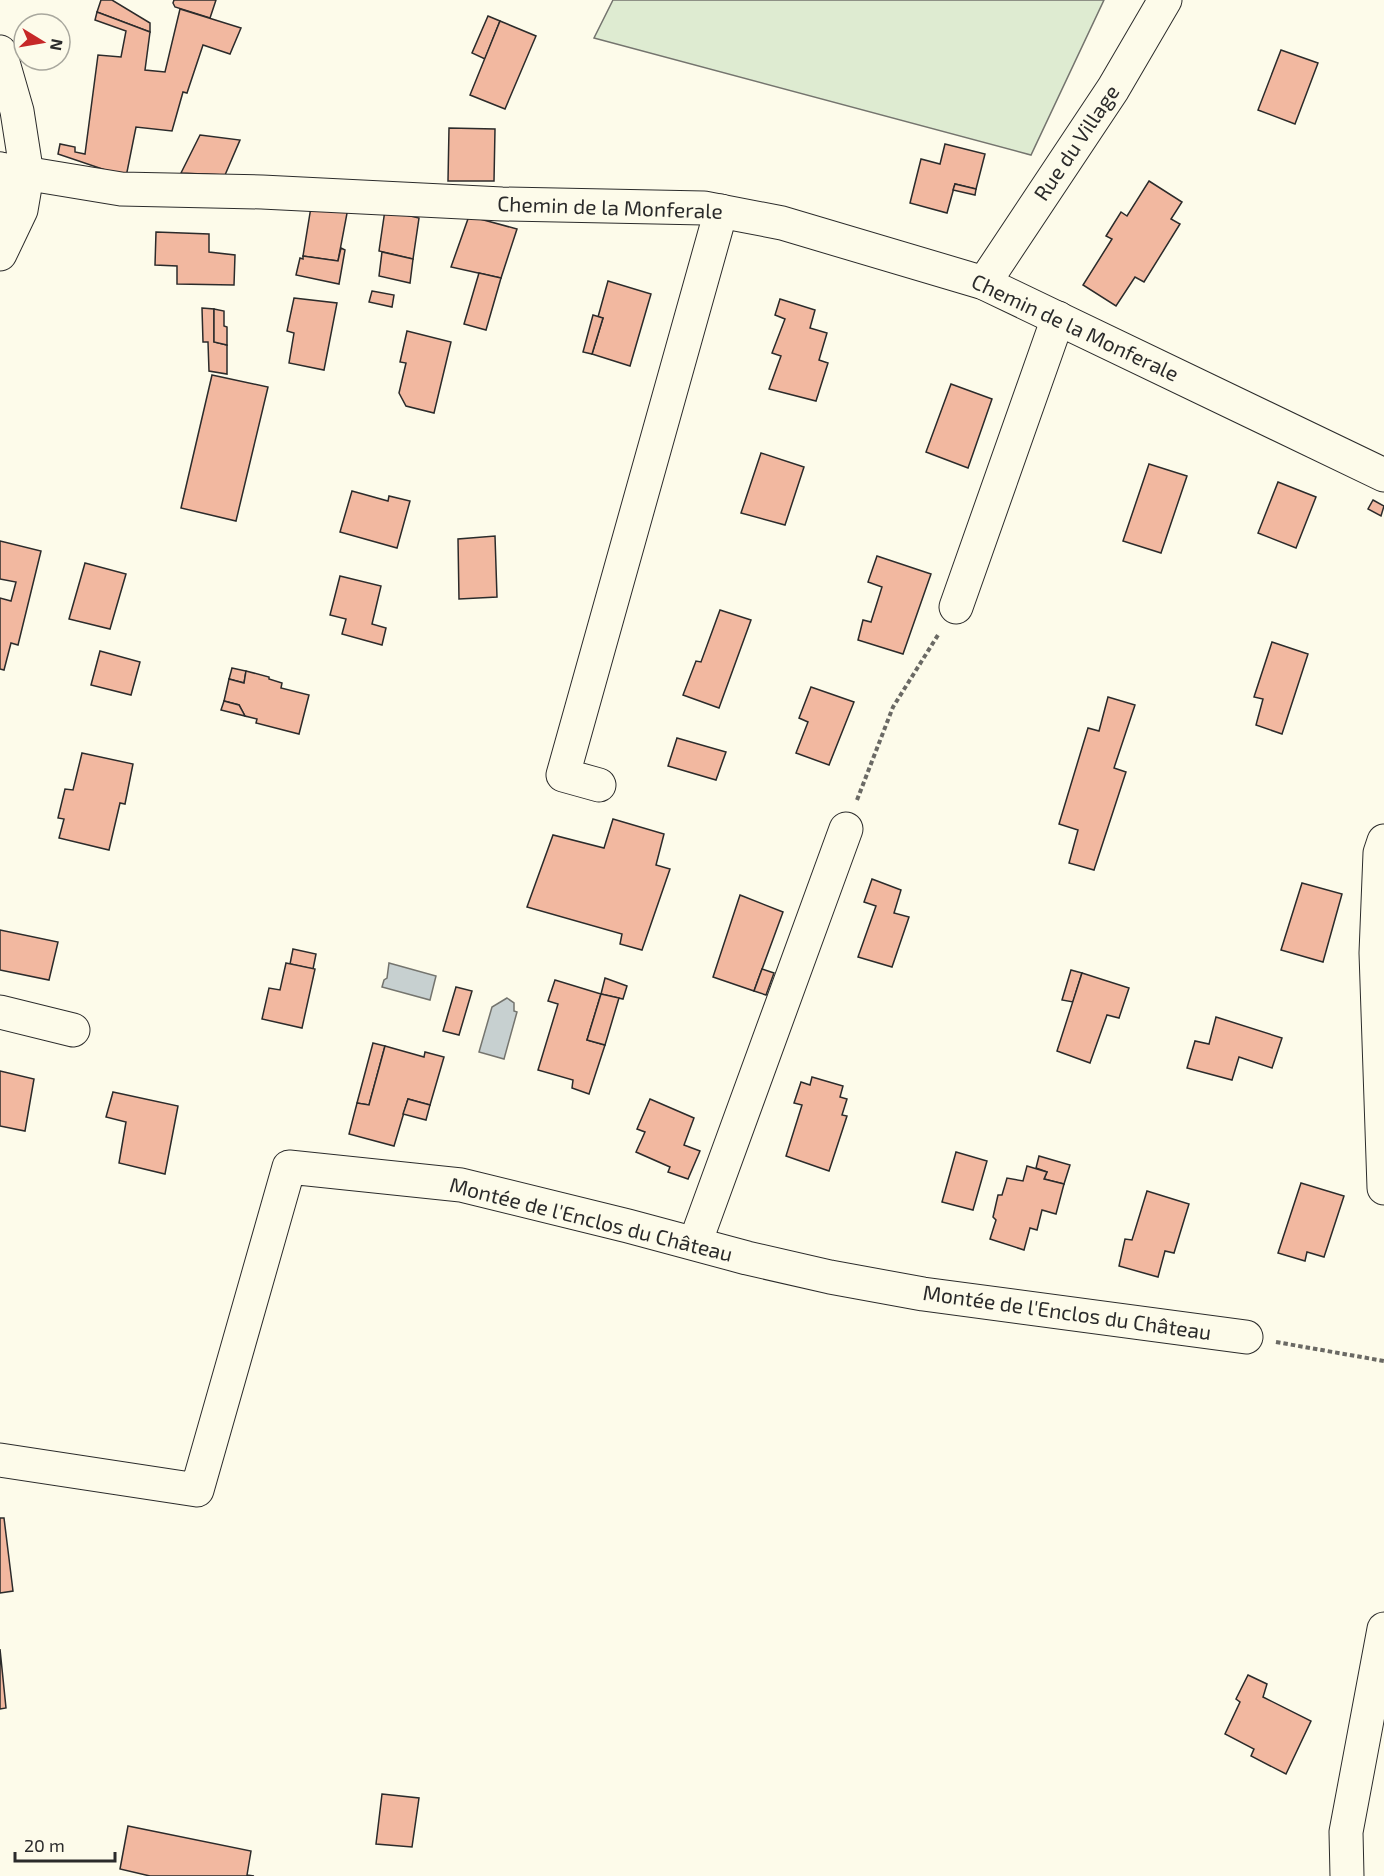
<svg xmlns="http://www.w3.org/2000/svg" width="1384" height="1876" viewBox="0 0 1384 1876" font-family="'Exo 2',sans-serif">
  <rect width="100%" height="100%" fill="#fdfbea"/>
  <path fill="#deebd1" stroke="#74746e" stroke-width="1.5" d="M613,0h491l-73,155 -437,-117z"/>
  <g fill="#c7d0d0" stroke="#74746e" stroke-width="1.5">
    <path d="M389,963l47,13 -6,24 -48,-13 2,-7 3,-2z"/>
    <path d="M507,998l7,5v8l3,1 -13,47 -25,-7 13,-45z"/>
  </g>
  <g fill="#f2b8a0" stroke="#2b2b2b" stroke-width="1.5">
    <path d="M101,0h11l38,23v9l-53,-20z"/>
    <path d="M174,0h42l-6,18 -35,-11 -2,-4z"/>
    <path d="M180,9l61,19 -11,26 -27,-9 -16,48 -4,-1 -11,39 -36,-4 -10,50 -68,-23 2,-10 15,3v5l10,2 13,-99 23,2 5,-26 -31,-11 2,-8 53,20 -5,38 20,2z"/>
    <path d="M488,16l12,5 -15,38 -13,-6z"/>
    <path d="M500,21l36,15 -31,73 -35,-14z"/>
    <path d="M1281,50l37,13 -23,61 -37,-14z"/>
    <path d="M449,128l46,1 -1,52h-46z"/>
    <path d="M200,135l40,5 -15,35 -44,-2z"/>
    <path d="M945,144l40,10 -9,35 -21,-5 -8,29 -37,-10 11,-44 19,5z"/>
    <path d="M1149,181l33,21 -11,17 9,5 -36,58 -9,-5 -19,29 -33,-21 29,-46 -6,-3 15,-24 6,4z"/>
    <path d="M955,184l21,5 -1,6 -22,-5z"/>
    <path d="M311,207l37,1 -10,53 -35,-5z"/>
    <path d="M385,210l34,8 -6,41 -34,-8z"/>
    <path d="M469,216l48,13 -16,49 -50,-11z"/>
    <path d="M156,232l53,2v18l26,3 -1,30 -57,-1v-18l-22,-1z"/>
    <path d="M341,248l4,2 -6,34 -43,-9 4,-17 3,1v-3l35,5z"/>
    <path d="M382,252l31,7 -3,24 -31,-7z"/>
    <path d="M479,273l22,5 -15,52 -22,-6z"/>
    <path d="M608,281l43,13 -21,72 -38,-12 11,-36 -5,-1z"/>
    <path d="M372,291l22,4 -2,12 -23,-5z"/>
    <path d="M294,298l43,5 -13,67 -35,-7 5,-30 -7,-2z"/>
    <path d="M780,299l35,11 -5,18 17,5 -8,27 9,3 -12,38 -47,-12 12,-33 -9,-3 13,-34 -10,-4z"/>
    <path d="M202,308l12,1v33l13,3v29l-18,-3 -1,-29h-5z"/>
    <path d="M214,309l10,2v15l3,1v18l-13,-3z"/>
    <path d="M593,315l10,3 -11,36 -9,-2z"/>
    <path d="M407,331l44,11 -17,71 -28,-7 -7,-13 7,-30 -6,-1z"/>
    <path d="M212,375l56,12 -32,134 -55,-13z"/>
    <path d="M951,384l41,15 -24,69 -42,-16z"/>
    <path d="M761,453l43,14 -19,58 -44,-12z"/>
    <path d="M1149,464l38,12 -26,77 -38,-12z"/>
    <path d="M1278,482l38,15 -20,51 -38,-15z"/>
    <path d="M352,491l36,10 1,-5 21,5 -13,47 -57,-16z"/>
    <path d="M1373,500l11,6 -3,10 -13,-7z"/>
    <path d="M495,536l2,61 -38,2 -1,-60z"/>
    <path d="M0,541l41,10 -23,94 -7,-2 -7,27 -4,-1v-71l11,3 5,-19 -16,-3z"/>
    <path d="M877,556l54,18 -28,80 -45,-14 5,-20 8,2 11,-35 -14,-5z"/>
    <path d="M85,563l41,11 -16,55 -41,-10z"/>
    <path d="M340,576l41,10 -9,38 14,4 -4,17 -40,-11 4,-15 -16,-4z"/>
    <path d="M720,610l31,10 -32,88 -36,-13 13,-34 5,1z"/>
    <path d="M1272,642l36,12 -26,80 -26,-9 7,-26 -9,-2z"/>
    <path d="M100,651l40,11 -9,33 -40,-10z"/>
    <path d="M232,668l14,3 -2,12 -15,-4z"/>
    <path d="M246,671l23,6v2l13,4 -1,5 28,7 -10,39 -43,-11 1,-4 -12,-3 -6,-11 -15,-4 5,-22 15,4z"/>
    <path d="M811,687l43,15 -25,63 -33,-12 12,-31 -9,-4z"/>
    <path d="M1108,697l27,8 -21,63 12,4 -32,98 -25,-7 9,-33 -19,-6 29,-96 11,3z"/>
    <path d="M224,701l15,4 6,11 -24,-6z"/>
    <path d="M677,738l49,14 -10,28 -48,-14z"/>
    <path d="M82,753l51,11 -8,40 -5,-1 -11,47 -50,-12 5,-19 -6,-1 7,-29 8,1z"/>
    <path d="M613,819l51,15 -8,31 14,4 -28,81 -22,-6 2,-10 -95,-27 26,-72 51,13z"/>
    <path d="M872,879l29,11 -7,23 15,4 -17,50 -34,-10 18,-51 -12,-4z"/>
    <path d="M1302,883l40,11 -19,68 -42,-12z"/>
    <path d="M740,895l43,17 -29,79 -41,-14z"/>
    <path d="M0,930l58,12 -9,38 -49,-10z"/>
    <path d="M293,949l23,5 -3,15 -23,-5z"/>
    <path d="M286,963l29,6 -13,59 -40,-9 7,-31 11,2z"/>
    <path d="M762,969l12,4 -8,22 -12,-4z"/>
    <path d="M1071,970l11,3 -9,29 -11,-2z"/>
    <path d="M1082,973l47,15 -10,30 -12,-3 -17,48 -33,-12z"/>
    <path d="M605,978l22,8 -4,13 -22,-5z"/>
    <path d="M555,980l46,14 -14,46 18,5 -16,49 -17,-6 1,-8 -35,-10 20,-66 -10,-3z"/>
    <path d="M456,987l16,4 -13,44 -16,-4z"/>
    <path d="M601,994l18,4 -14,47 -18,-5z"/>
    <path d="M1216,1017l66,21 -10,30 -33,-11 -7,23 -45,-12 8,-27 14,3z"/>
    <path d="M373,1043l12,3 -16,59 -12,-2z"/>
    <path d="M385,1046l39,11 1,-5 19,5 -14,48 -22,-6 -14,47 -45,-12 8,-31 12,2z"/>
    <path d="M0,1071l34,8 -9,52 -25,-5z"/>
    <path d="M812,1077l31,9 -3,11 7,2 -5,16 5,1 -18,55 -43,-15 16,-51 -8,-2 7,-21 9,3z"/>
    <path d="M113,1092l65,14 -13,68 -46,-11 7,-41 -20,-5z"/>
    <path d="M408,1099l22,6 -4,15 -23,-6z"/>
    <path d="M650,1099l44,19 -10,27 16,6 -12,28 -20,-7 2,-5 -34,-15 9,-20 -8,-3z"/>
    <path d="M956,1152l31,9 -14,49 -31,-8z"/>
    <path d="M1039,1156l31,9 -6,19 -20,-5 3,-7 -11,-4z"/>
    <path d="M1027,1166l20,6 -3,7 20,5 -8,30 -14,-4 -5,20 -7,-2 -6,22 -34,-11 6,-19 -3,-3 5,-22h4l5,-17 16,3z"/>
    <path d="M1301,1183l43,13 -20,61 -17,-5 -2,9 -27,-8z"/>
    <path d="M1147,1191l42,13 -15,49 -9,-2 -7,26 -39,-11 6,-27 7,1z"/>
    <path d="M0,1518h4l9,73 -13,2z"/>
    <path d="M0,1649l6,59 -6,1z"/>
    <path d="M1248,1675l19,9 -4,13 48,24 -25,53 -35,-18 3,-7 -29,-15 15,-32 -4,-3z"/>
    <path d="M382,1794l37,4 -7,49 -36,-3z"/>
    <path d="M128,1826l123,25 -4,24 7,1h-104l-30,-7z"/>
  </g>
  <g fill="none" stroke-linecap="round" stroke-linejoin="round">
    <defs>
      <g id="minor">
        <path d="M0,169l121,20 141,3 240,12 202,4 78,15 202,60 400,192"/>
        <path d="M984,283l129,-194 52,-89"/>
        <path d="M956,607l102,-289"/>
        <path d="M599,785l-36,-10 158,-564"/>
        <path d="M1384,841l-4,12 -4,100 8,235"/>
        <path d="M0,1012l73,18"/>
        <path d="M695,1243l151,-414"/>
        <path d="M0,1460l197,30 92,-323 172,18 167,41 119,32 83,19 93,17 323,43"/>
        <path d="M1347,1876l-1,-44 38,-203"/>
      </g>
      <g id="major">
        <path d="M0,52l17,59 10,64 -6,35 -21,44"/>
        <path d="M0,169l1,70"/>
      </g>
    </defs>
    <use href="#minor" stroke="#2b2b2b" stroke-width="35"/>
    <use href="#major" stroke="#2b2b2b" stroke-width="35"/>
    <g stroke="#6a6964" stroke-width="4" stroke-dasharray="4.5 3" stroke-linecap="butt">
      <path d="M857,800l36,-93 45,-72"/>
      <path d="M1276,1342l108,19"/>
    </g>
    <use href="#minor" stroke="#fdfbea" stroke-width="33"/>
    <use href="#major" stroke="#fdfbea" stroke-width="33"/>
  </g>
  <g text-anchor="middle" stroke-width="4.5" stroke-linejoin="round" paint-order="stroke">
    <g font-size="21" fill="#2b2b2b" stroke="#fdfbea">
      <text transform="translate(1077 143) rotate(-56)" y="7">Rue du Village</text>
      <text transform="translate(610 208) rotate(2)" y="7">Chemin de la Monferale</text>
      <text transform="translate(1075 328) rotate(25)" y="7">Chemin de la Monferale</text>
      <text transform="translate(591 1220) rotate(14)" y="7">Montée de l'Enclos du Château</text>
      <text transform="translate(1067 1313) rotate(8)" y="7">Montée de l'Enclos du Château</text>
    </g>
  </g>
  <g transform="translate(42 42) rotate(101)"><circle r="28" fill="#fdfbea" stroke="#a9a89e" stroke-width="1.5"/>
  <path d="M0-4.5L10 22L0 15L-10 22Z" fill="#c62828"/>
  <text y="-9" font-size="16" font-weight="bold" text-anchor="middle" fill="#2b2b2b">N</text>
  </g>
  <path d="M15 1852v9h100v-9" fill="none" stroke="#2b2b2b" stroke-width="3"/>
  <text x="24" y="1852" font-size="18" fill="#2b2b2b" stroke="#fdfbea" stroke-width="4.5" paint-order="stroke">20 m</text>
</svg>
